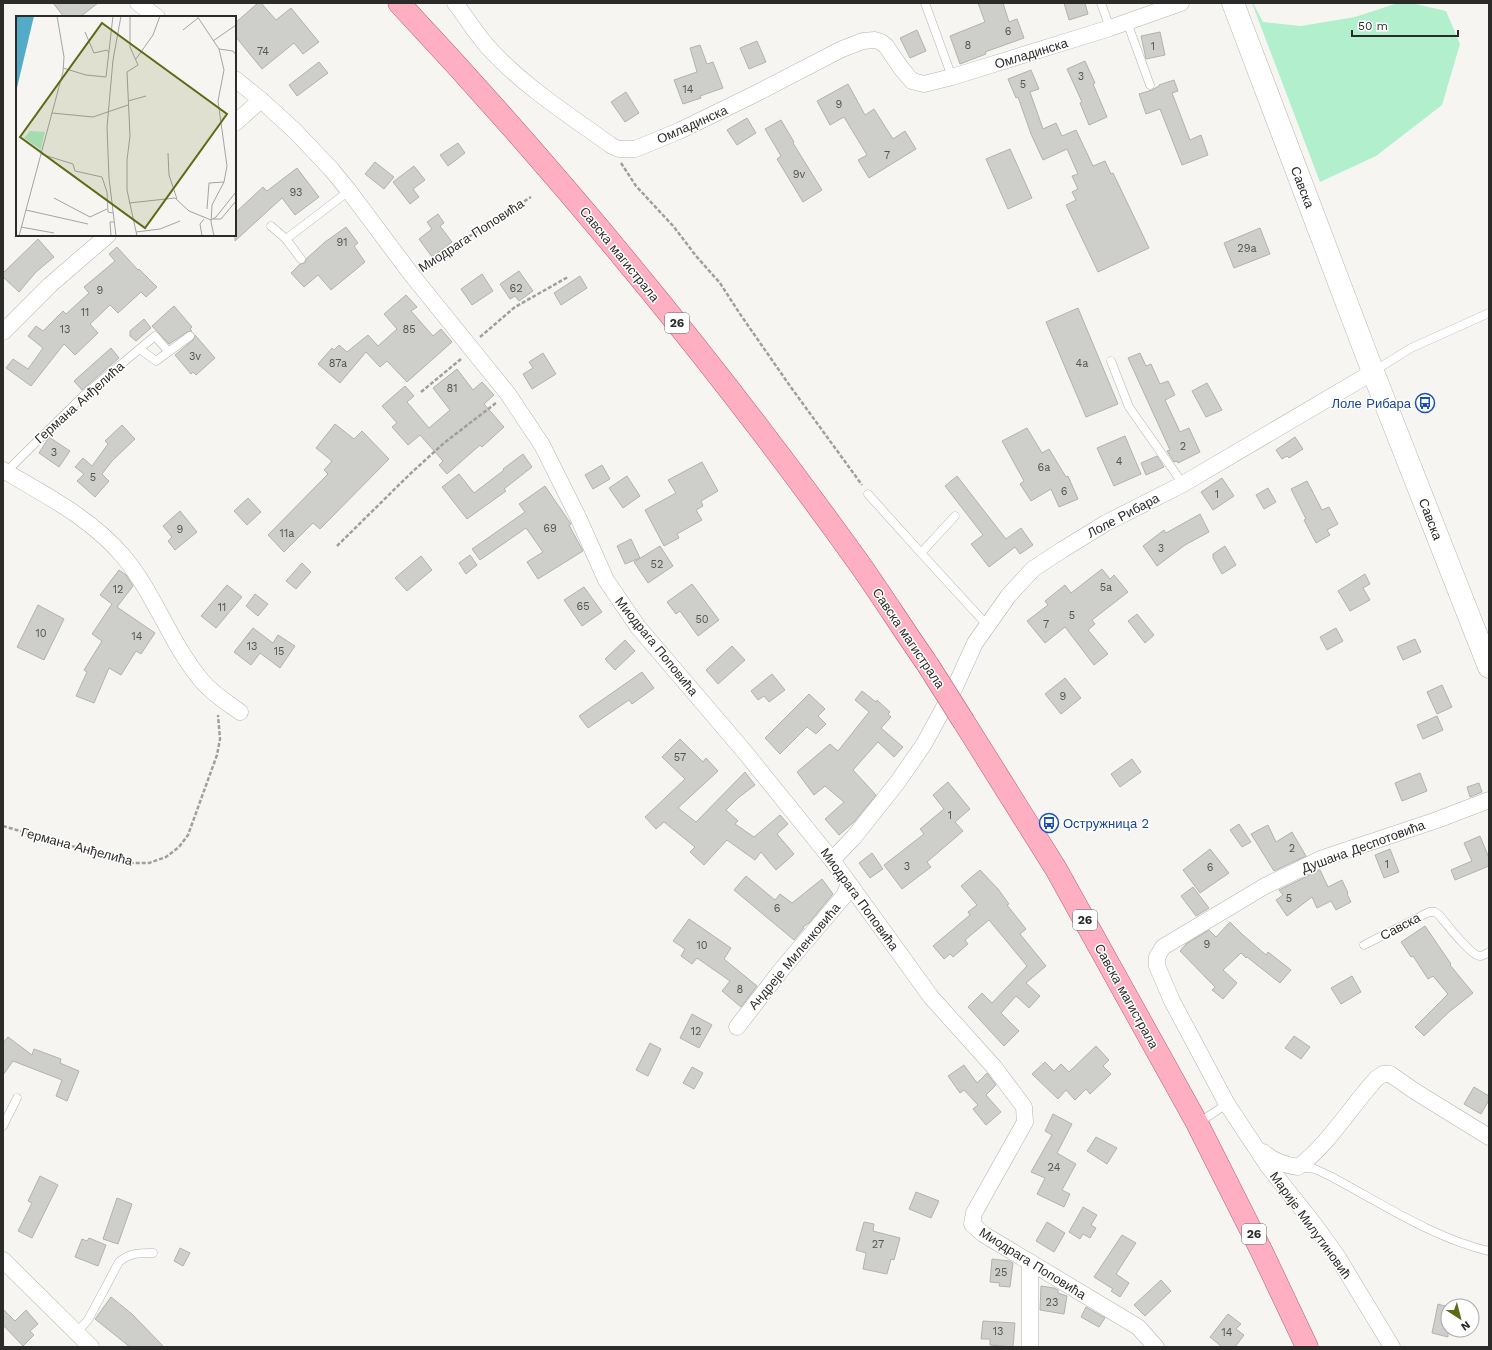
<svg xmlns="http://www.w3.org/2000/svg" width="1492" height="1350" viewBox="0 0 1492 1350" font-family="'Work Sans',sans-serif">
  <rect width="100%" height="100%" fill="#f6f5f1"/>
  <path fill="#b1efcd" d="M1252,3h1l10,19 38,4 54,-9 43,-14h13l35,8 14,33 -18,61 -66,51 -56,26z"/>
  <g fill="#cececa" stroke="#b3b2ae">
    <path d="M53,3h45l-18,14h-16z"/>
    <path d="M258,3h3l15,17 15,-12 28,34 -16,12 -9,-11 -32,26 -27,-33v-13z"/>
    <path d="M978,3h25l6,19 8,-3 7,19 -39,14 1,2 -26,10 -10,-28 35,-14z"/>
    <path d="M1064,3h21l3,11 -19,6z"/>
    <path d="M917,30l9,21 -16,7 -10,-20z"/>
    <path d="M1160,32l5,23 -19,4 -5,-23z"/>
    <path d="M757,41l9,21 -17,7 -9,-21z"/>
    <path d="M700,45l7,19 6,-2 10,26 -23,8 1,2 -18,6 -9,-24 23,-8 -7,-24z"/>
    <path d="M1085,61l10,22 -2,1 14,33 -18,8 -9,-22 2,-1 -15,-33z"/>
    <path d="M319,62l9,11 -31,23 -8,-11z"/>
    <path d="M1031,70l8,19 -9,3 13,37 13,-6 6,13 14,-6 17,36 12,-5 6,13 2,-1 36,75 -51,24 -32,-67 10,-5 -4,-8 6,-3 -6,-13 6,-2 -11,-25 -24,11 -12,-26 -13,-37 -2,1 -8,-19z"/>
    <path d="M1174,80l4,11 -6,2 18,47 11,-5 7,20 -26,10 -22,-56 -14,5 -7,-20 13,-4 7,-4v-1z"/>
    <path d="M848,84l17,31 9,-6 19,30 12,-8 11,18 -47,29 -11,-18 9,-5 -23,-38 -14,8 -13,-24z"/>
    <path d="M626,92l13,21 -14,9 -14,-20z"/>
    <path d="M747,118l9,15 -19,12 -10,-15z"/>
    <path d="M781,120l13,22 -1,1 29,47 -19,12 -26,-43 4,-3 -16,-27z"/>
    <path d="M458,143l7,10 -17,13 -8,-11z"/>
    <path d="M1010,149l22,49 -24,11 -22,-50z"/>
    <path d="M375,162l19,15 -10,12 -19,-15z"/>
    <path d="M414,166l11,14 -12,9 6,8 -9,7 -17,-22z"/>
    <path d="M297,168l22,29 -24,18 -13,-17 -47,43v-28l28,-26 4,4z"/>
    <path d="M438,214l6,9 -4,3 12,16 -20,15 -13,-18 13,-10 -5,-7z"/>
    <path d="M346,227l12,16 -4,3 11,16 -34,28 -13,-15 -14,12 -13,-14 9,-9 5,-1 1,-4 19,-17z"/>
    <path d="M1260,228l10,26 -36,14 -10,-25z"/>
    <path d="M38,239l16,18 -18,15 -17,20 -16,-15v-4z"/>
    <path d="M117,247l21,23 1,-1 18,18 -11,10 -5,-5 -23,21 -8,-8 -20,19 8,9 -23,22 -11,-11 -33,42 -25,-18 7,-9 15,10 15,-21 -15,-12 8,-10 7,5 20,-20 3,3 23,-21 -5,-6 31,-26 -6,-7z"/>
    <path d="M519,271l14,20 -14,10 -4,-5 -5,3 -10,-15z"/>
    <path d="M482,274l11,17 -21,14 -11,-16z"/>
    <path d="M580,276l7,12 -26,17 -7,-12z"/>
    <path d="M406,295l11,12 -6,4 22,25 8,-7 11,13 -45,40 -20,-21 -7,6 -14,-15 -26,31 -22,-19 14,-16 2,2 5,-5 8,7 21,-17 10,11 19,-17 -13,-15z"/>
    <path d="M174,306l18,21 -2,2 2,2 -5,1 -18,12 -17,-18z"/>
    <path d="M1078,308l40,96 -32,13 -40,-95z"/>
    <path d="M144,319l7,9 -15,13 -6,-5v-5z"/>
    <path d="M195,335l20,23 -19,17 -3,-3 -2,2 -16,-19 18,-15z"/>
    <path d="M111,348l8,10 -37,32 -8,-9z"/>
    <path d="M543,353l13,21 -24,15 -9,-15 10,-6 -4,-6z"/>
    <path d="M1140,353l6,13 5,-2 9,20 8,-3 7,14 -10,5 15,32 9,-4 11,24 -22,11 -1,-2 -3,1 -7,-11 3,-1 -42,-92z"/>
    <path d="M457,369l16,21 9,-8 12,13 -10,9 20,23 -22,20 -2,-2 -33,29 -8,-9 4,-4 -23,-26 -12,10 -16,-18 5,-4 -15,-17 23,-20 9,10 -7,6 22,26 21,-18 -17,-22z"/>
    <path d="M1207,383l15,27 -16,7 -14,-26z"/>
    <path d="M335,424l19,15 8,-8 27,28 -69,70 -7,-6 -29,29 -16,-17 60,-61 -4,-4 8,-9 -16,-13z"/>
    <path d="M122,425l13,14 -23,22 -10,13 7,7 -14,16 -18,-16 7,-7 -9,-7 8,-9 9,8 16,-22 -3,-3z"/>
    <path d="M1027,428l15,25 7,-4 17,28 2,-1 10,23 -19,8 -8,-18 -20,12 -11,-17 4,-3 -22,-40z"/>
    <path d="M1125,436l16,38 -27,12 -17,-38z"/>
    <path d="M49,437l21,14 -11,16 -20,-14z"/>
    <path d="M1295,437l8,12 -14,9 -2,-2 -5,3 -6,-9z"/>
    <path d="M523,454l9,13 -28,22 2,2 -39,28 -25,-32 17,-13 15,19 30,-23 -1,-1z"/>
    <path d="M1157,456l7,11 -18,8 -5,-12z"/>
    <path d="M702,462l16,29 -17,10 2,5 -7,4 6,10 -25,14 2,4 -15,8 -19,-36 31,-17 -8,-13z"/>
    <path d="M602,465l8,14 -17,10 -8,-14z"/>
    <path d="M627,476l13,20 -17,12 -14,-20z"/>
    <path d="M957,476l49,63 15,-11 12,17 -13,9 -5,-7 -26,20 -18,-23 12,-9 -38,-49z"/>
    <path d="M1222,478l12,18 -21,14 -12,-18z"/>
    <path d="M1307,481l15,29 7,-3 9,17 -11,6 3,5 -14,8 -12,-23 2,-1 -15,-30z"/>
    <path d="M545,486l26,38 -2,1 14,26 -45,28 -11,-17 16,-10 -17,-24 -46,32 -8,-11 53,-37 -6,-8z"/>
    <path d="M1268,488l8,14 -12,7 -8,-14z"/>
    <path d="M248,498l13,14 -14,13 -13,-14z"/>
    <path d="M180,511l17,21 -22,18 -7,-9 4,-4 -9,-11z"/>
    <path d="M1200,514l9,18 -24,13 -28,21 -14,-20 21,-16 2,3z"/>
    <path d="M631,539l9,19 -15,6 -8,-18z"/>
    <path d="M660,546l13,20 -25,17 -14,-21z"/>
    <path d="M1225,546l11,19 -14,9 -9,-16v-4z"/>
    <path d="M470,555l7,10 -11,9 -7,-11z"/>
    <path d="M421,556l11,14 -25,21 -12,-13z"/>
    <path d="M302,563l9,9 -15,17 -10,-8z"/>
    <path d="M1102,569l8,10 4,-4 14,17 -36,28 3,4 -7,6 20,24 -14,11 -29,-38 -20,16 -18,-22 21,-16 -3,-4 20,-16 6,8z"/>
    <path d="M119,570l7,5 7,11 -16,21 38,26 -14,21 -5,-3 -15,24 -12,-7 -15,35 -18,-7 11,-24 -3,-2 18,-29 -10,-7 20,-30 -12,-9z"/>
    <path d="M1365,574l5,10 -7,4 7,12 -20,11 -12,-20z"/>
    <path d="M692,584l27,36 -21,16 -18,-25 -4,3 -9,-12z"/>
    <path d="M227,585l15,12 -26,31 -15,-12z"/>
    <path d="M584,587l18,25 -20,14 -18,-26z"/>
    <path d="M255,594l13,10 -10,12 -12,-10z"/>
    <path d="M38,605l26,14 -20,41 -27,-13z"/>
    <path d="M1137,614l17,21 -9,8 -17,-22z"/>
    <path d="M253,628l20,15 5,-8 17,11 -15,22 -20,-15 -9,12 -17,-13z"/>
    <path d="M1336,628l7,13 -16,9 -7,-13z"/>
    <path d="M1415,639l6,13 -18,8 -6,-13z"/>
    <path d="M625,640l10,11 -20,19 -10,-11z"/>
    <path d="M732,646l13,14 -27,24 -12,-14z"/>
    <path d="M642,672l12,16 -22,16 -3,-4 -41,28 -9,-12z"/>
    <path d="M772,674l13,16 -16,12 -5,-6 -6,4 -7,-9z"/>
    <path d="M1065,678l16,20 -20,16 -16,-20z"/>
    <path d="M1442,685l10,22 -15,7 -10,-22z"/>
    <path d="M862,691l14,11 1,-2 13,12 -2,2 3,3 -10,11 22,19 -9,10 -16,-15 -25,28 23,25 -22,27 -15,13 -14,-16 19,-17 -19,-16 -11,9 -17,-23 33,-28 8,7 31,-39 -14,-12z"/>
    <path d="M809,694l16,15 -7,7 8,8 -10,10 -9,-7 -27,27 -15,-16z"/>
    <path d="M1437,716l6,14 -20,9 -6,-14z"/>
    <path d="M680,739l23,23 3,-4 12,13 -40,37 18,14 49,-50 10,13 -17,13 -12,12 12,11 -3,3 19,13 26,-22 8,9 -11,10 17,20 -18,16 -15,-18 -6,8 -28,-20 -23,25 -14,-13 5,-5 -31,-25 -8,7 -11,-12 40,-38 -23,-22z"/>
    <path d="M1132,759l9,13 -21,15 -9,-13z"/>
    <path d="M1420,773l7,18 -25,10 -7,-18z"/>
    <path d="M948,782l22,27 -15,13 8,9 -36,31 4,5 -29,22 -18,-24 40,-31 -4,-5 24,-20 -11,-14z"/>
    <path d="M1479,783l3,9 -12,5 -3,-10z"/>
    <path d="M1239,824l12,18 -9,5 -12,-17z"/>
    <path d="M1268,825l8,17 16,-10 14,24 -32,15 -23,-37z"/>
    <path d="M1480,836l9,22v8l-34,14 -4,-10 21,-9 -8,-18z"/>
    <path d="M1210,849l19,24 -29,20 -17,-23z"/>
    <path d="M1390,849l9,23 -15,6 -9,-23z"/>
    <path d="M872,853l11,16 -13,9 -11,-15z"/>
    <path d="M980,870l18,19 11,15 -2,1 19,24 -6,5 26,32 -20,17 14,13 -11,12 -13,-12 -15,17 18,18 -15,15 -36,-39 14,-14 10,10 35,-37 -38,-46 -24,20 3,4 -15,13 -3,-3 -6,5 -11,-13 37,-31 -2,-3 9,-7 -16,-19z"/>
    <path d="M1320,870l8,17 14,-7 6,13 -1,1 4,8 -15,8 -5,-9 -14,7 -5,-11 -25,19 -11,-16 7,-5 -4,-5z"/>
    <path d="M746,876l29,24 5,-6 12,9 30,-24 11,15 -24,29 -6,4 1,1 -10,12 -60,-50z"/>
    <path d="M1193,887l16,21 -13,8 -15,-20z"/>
    <path d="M689,919l42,29 -7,11 33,27 -16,21 -19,-16 8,-10 -33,-23 -5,6 -11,-8 4,-7 -12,-8z"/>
    <path d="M1230,922l13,13 23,20 2,-3 23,18 -11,13 -33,-26 -1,1 -5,-5 -18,17 14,13 -14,16 -11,-9 3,-3 -35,-36 6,-7 23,-14 7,7z"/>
    <path d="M1425,926l26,38 -1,1 23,28 -24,19 -25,24 -9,-9 33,-33 -15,-18 -5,3 -15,-23 -2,1 -10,-15z"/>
    <path d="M1352,976l9,16 -20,12 -10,-16z"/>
    <path d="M692,1014l20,11 -13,23 -19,-10z"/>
    <path d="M1294,1036l16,11 -9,12 -16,-11z"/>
    <path d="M8,1037l24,18 2,-6 27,10 -1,4 19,8 -12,30 -11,-5 6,-16 -49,-19 -10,14v-32z"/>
    <path d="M650,1043l11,6 -13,27 -12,-6z"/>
    <path d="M1096,1046l13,14 -6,6 8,8 -21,20 -4,-5 -11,11 -9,-10 -8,9 -26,-25 13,-12 9,9 7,-7 8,8z"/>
    <path d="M964,1065l13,18 10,-10 9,12 -10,10 15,17 -15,13 -13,-16 5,-4 -14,-15 -4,3 -12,-17z"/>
    <path d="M692,1067l11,6 -9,16 -11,-6z"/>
    <path d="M1474,1087l15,9v4l-8,14 -17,-10z"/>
    <path d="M1053,1114l19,10 -15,29 19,11 -14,26 8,4 -6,13 -27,-13 8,-16 -14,-6 21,-37 -7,-4z"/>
    <path d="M1096,1137l21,11 -10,16 -20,-13z"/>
    <path d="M40,1176l18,9 -26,53 -14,-7 14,-28 -4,-2z"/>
    <path d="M916,1192l23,9 -8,17 -22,-9z"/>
    <path d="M117,1198l15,6 -14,40 -15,-5z"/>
    <path d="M1083,1207l14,8 -6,10 5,3 -6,10 -7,-4 -3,5 -11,-7z"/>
    <path d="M864,1222l10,2 -1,7 27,7 -6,22 -3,-1 -4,15 -24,-5 3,-16 -10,-3z"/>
    <path d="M1047,1222l18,11 -11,19 -18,-11z"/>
    <path d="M1122,1235l14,8 -20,31 13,9 -9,14 -9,-6 2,-2 -19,-12z"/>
    <path d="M89,1238l17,7 -8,21 -23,-9 7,-18 5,2z"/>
    <path d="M180,1248l10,5 -7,13 -9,-5z"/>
    <path d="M992,1259l17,2 4,2 -3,24 -11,-1 1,-3 -10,-1z"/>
    <path d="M1161,1280l10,11 -26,25 -11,-11z"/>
    <path d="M1041,1286l13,2 4,2v3l9,3 -3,18 -24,-4z"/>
    <path d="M111,1297l21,17 32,33h-34l-35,-28z"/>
    <path d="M1438,1304l10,3v30l-16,-4z"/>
    <path d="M1086,1307l19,11 -6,9 -18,-10z"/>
    <path d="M3,1309l12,12 11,-11 12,14 -8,7 4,4 -11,11 -20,-21z"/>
    <path d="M1228,1314l13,10 -5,5 8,6 -9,12h-13l-12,-10z"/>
    <path d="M983,1321l32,2 -2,24 -23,-2v-6h-9z"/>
  </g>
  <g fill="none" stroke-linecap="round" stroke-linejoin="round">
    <defs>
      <g id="lane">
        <path d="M925,3l27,74"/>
        <path d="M1101,3l9,25"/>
        <path d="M1127,22l23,63"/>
        <path d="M271,226l15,13"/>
        <path d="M301,259l-15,-20 63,-48"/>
        <path d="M140,349l16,12 34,-25"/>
        <path d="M1111,361l18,46 54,77"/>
        <path d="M1374,371l37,-23 78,-35"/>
        <path d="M6,472l77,-76 72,-60 13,15"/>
        <path d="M868,494l53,59"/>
        <path d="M955,516l-34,37 66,72"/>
        <path d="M1364,945l65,-33h6l4,3c7,8 32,41 41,41 3,0 6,-2 9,-4"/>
        <path d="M1198,1123l29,-19"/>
        <path d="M3,1126l14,-28"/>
        <path d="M1298,1167l17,2 15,7c49,26 105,63 159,75"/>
        <path d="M77,1332l11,-12 31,-58c10,-9 20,-9 34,-9"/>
      </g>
      <g id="street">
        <path d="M138,3l19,14"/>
        <path d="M455,3c11,14 21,31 33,44 35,39 81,68 124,99l7,3h16l44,-18 76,-37 87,-45 21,-8 12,-1 6,2 5,4 15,22 11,13 12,3 28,-7 158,-49 71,-25"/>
        <path d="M235,79l26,21 34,31 36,38 18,22 62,83 97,120 34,51 36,72 28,63 32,47 106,124 88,109 99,137 63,70 30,40 1,15 -51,91 -2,11 11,10 155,93 18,20"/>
        <path d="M235,123l26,-23"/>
        <path d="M3,332l47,-47 58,-50"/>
        <path d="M3,470c42,25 88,48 120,86 32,38 47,87 79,125 11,13 24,21 38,31"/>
        <path d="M832,860l22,-23 43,-54 27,-39 31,-57 20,-44 34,-48 24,-26 29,-19 44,-27 77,-39 190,-112"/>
        <path d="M737,1027l45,-58 62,-73 5,-12"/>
        <path d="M1263,1152c10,9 21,13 35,15 31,-23 53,-61 79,-89l6,-4h7l26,18 73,45"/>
        <path d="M3,1260l88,87"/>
        <path d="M1030,1347v-85"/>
        <path d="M1392,1347l-55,-91 -23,-32 -46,-58 -41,-62 -55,-103 -15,-35v-9l6,-10 102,-61 58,-28 114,-38 52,-20"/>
      </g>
      <path id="secondary" d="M1233,3l140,369 116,295"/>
      <g id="primary">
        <path d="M399,3c166,177 321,366 462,563 23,33 44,66 67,99"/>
        <path d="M964,722l92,147 141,254 65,129 45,95"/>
      </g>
    </defs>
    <use href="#lane" stroke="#b4b4b0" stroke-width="9"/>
    <use href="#street" stroke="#b4b4b0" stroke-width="17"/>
    <use href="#secondary" stroke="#b4b4b0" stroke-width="23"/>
    <use href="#primary" stroke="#b45f72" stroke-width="23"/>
    <g stroke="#a09f9c" stroke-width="2.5" stroke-dasharray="4 2" stroke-linecap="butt">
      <path d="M621,163l15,23 38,41 22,29 24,27 20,31 50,72 72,99"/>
      <path d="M423,266l108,-69"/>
      <path d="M480,337l35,-30 53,-30"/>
      <path d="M421,392l40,-33"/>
      <path d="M337,546l73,-72 34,-31 52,-40"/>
      <path d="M3,826l127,37h19l17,-6 13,-10 9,-12 29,-80 3,-16 -2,-24"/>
    </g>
    <use href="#lane" stroke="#fff" stroke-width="8"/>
    <use href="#street" stroke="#fff" stroke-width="16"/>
    <use href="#secondary" stroke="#fff" stroke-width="22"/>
    <use href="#primary" stroke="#feb0c2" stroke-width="22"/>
    <defs>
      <path id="primary-bridge" d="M928,665l36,57"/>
    </defs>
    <use href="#primary-bridge" stroke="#b45f72" stroke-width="23" stroke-linecap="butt"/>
    <use href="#primary-bridge" stroke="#feb0c2" stroke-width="22"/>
  </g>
  <defs>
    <symbol id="bus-ring" viewBox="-11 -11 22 22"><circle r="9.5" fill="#fff" stroke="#1a4fb4" stroke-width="1.5"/><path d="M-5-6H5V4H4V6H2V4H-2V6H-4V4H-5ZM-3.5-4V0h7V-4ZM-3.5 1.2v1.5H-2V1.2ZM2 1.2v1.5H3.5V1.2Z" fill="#1a4fb4"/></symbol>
  </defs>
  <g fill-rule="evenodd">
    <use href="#bus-ring" x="1414" y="392" width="22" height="22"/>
    <use href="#bus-ring" x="1038" y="812" width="22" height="22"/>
  </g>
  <g text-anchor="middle" stroke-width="3" stroke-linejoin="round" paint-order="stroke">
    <g font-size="11" fill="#545451">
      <text x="1008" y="35">6</text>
      <text x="968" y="49">8</text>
      <text x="1153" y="50">1</text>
      <text x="263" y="55">74</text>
      <text x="1081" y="80">3</text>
      <text x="1023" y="88">5</text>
      <text x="688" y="93">14</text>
      <text x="839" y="108">9</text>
      <text x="887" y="159">7</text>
      <text x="799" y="178">9v</text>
      <text x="296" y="196">93</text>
      <text x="342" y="246">91</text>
      <text x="1247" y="252">29a</text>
      <text x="516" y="292">62</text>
      <text x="100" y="294">9</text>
      <text x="85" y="316">11</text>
      <text x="65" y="333">13</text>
      <text x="409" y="333">85</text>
      <text x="195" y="360">3v</text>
      <text x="338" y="367">87a</text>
      <text x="1082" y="367">4a</text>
      <text x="452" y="392">81</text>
      <text x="1183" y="450">2</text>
      <text x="54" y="456">3</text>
      <text x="1119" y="465">4</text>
      <text x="1044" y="471">6a</text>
      <text x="93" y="481">5</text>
      <text x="1064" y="495">6</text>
      <text x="1217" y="498">1</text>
      <text x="550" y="532">69</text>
      <text x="180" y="533">9</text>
      <text x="287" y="537">11a</text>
      <text x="1161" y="552">3</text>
      <text x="657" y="568">52</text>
      <text x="1106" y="591">5a</text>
      <text x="118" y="593">12</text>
      <text x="583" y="610">65</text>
      <text x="222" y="611">11</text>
      <text x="1072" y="619">5</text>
      <text x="702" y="623">50</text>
      <text x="1046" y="628">7</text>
      <text x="41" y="637">10</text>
      <text x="137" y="640">14</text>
      <text x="252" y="650">13</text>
      <text x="279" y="655">15</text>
      <text x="1063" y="700">9</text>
      <text x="680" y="761">57</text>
      <text x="950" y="819">1</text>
      <text x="1292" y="852">2</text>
      <text x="1387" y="868">1</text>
      <text x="907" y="870">3</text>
      <text x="1210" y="871">6</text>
      <text x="1289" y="902">5</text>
      <text x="777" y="912">6</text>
      <text x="1207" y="948">9</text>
      <text x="702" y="949">10</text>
      <text x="740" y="993">8</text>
      <text x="696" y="1035">12</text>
      <text x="1054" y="1171">24</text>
      <text x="878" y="1248">27</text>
      <text x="1001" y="1276">25</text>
      <text x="1052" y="1306">23</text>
      <text x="998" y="1335">13</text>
      <text x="1227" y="1336">14</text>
    </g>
    <g fill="#fff" stroke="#6b6b69" stroke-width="1">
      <rect x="665" y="313" width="24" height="20" rx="3"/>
      <rect x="1073" y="910" width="24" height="20" rx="3"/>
      <rect x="1242" y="1224" width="24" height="20" rx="3"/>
    </g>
    <g font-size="12" font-weight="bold" fill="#2b2b29">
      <text x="677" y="327">26</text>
      <text x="1085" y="924">26</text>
      <text x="1254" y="1238">26</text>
    </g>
    <g font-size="13" fill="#2b2b29" stroke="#fff">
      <text transform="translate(1031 53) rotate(-17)" y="5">Омладинска</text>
      <text transform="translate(692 124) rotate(-24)" y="5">Омладинска</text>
      <text transform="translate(1303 187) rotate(69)" y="5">Савска</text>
      <text transform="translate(471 235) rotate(-33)" y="5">Миодрага Поповића</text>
      <text transform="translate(620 254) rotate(51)" y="5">Савска магистрала</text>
      <text transform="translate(79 402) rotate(-42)" y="5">Германа Анђелића</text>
      <text transform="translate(1123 515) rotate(-28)" y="5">Лоле Рибара</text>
      <text transform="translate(1431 519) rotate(69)" y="5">Савска</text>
      <text transform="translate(909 638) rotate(56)" y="5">Савска магистрала</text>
      <text transform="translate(657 646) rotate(51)" y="5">Миодрага Поповића</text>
      <text transform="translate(77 846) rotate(15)" y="5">Германа Анђелића</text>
      <text transform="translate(1363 846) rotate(-20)" y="5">Душана Деспотовића</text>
      <text transform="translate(860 899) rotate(54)" y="5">Миодрага Поповића</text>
      <text transform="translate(1400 926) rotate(-28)" y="5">Савска</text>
      <text transform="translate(794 956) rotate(-50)" y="5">Андреје Миленковића</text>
      <text transform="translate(1127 996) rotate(61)" y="5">Савска магистрала</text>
      <text transform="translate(1311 1225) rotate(54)" y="5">Марије Милутиновић</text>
      <text transform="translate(1033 1263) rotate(32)" y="5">Миодрага Поповића</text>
    </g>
    <g font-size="13" fill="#164399" stroke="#fff" text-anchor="end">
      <text x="1411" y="408">Лоле Рибара</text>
      <text x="1063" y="828" text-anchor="start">Остружница 2</text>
    </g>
  </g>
  <g transform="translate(16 16)">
    <rect width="220" height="220" fill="#f6f5f1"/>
    <path d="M14,115l15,1 -5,21v-4l-16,-11z" fill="#b1efcd"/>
    <path d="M0,0h18l-18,76z" fill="#53abc8"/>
    <path fill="none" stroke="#a5a4a1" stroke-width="1" d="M114,0v31l8,18 -11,7 3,64 -3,24v30l10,46M181,0l22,33 5,21 -6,31 9,65 -3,16 -12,23 -1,17 3,14M167,14l15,-12M69,16l9,21 13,-3 2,3M197,25l23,-16M203,33l14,2 3,4M120,43l17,-24 7,-19M47,52l23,7 20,2 7,-61M112,85l18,-5M36,97l41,4 35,-12M152,137l1,22 8,24M25,138l32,10 2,7 27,6 5,15 1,20 5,1M38,182l36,19 17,-8M113,187l46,-5 14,13 22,9M191,193l2,-26 15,-1M10,194l62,14M197,203h8l15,-18M195,204l5,-3 20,-25M5,211l33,6M120,216l24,-3 20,-8M3,220l44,-164 1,-15 -7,-41M95,220l-1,-14h4M100,220l-7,-58 -2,-51 6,-67 8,-44M186,220l-2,-12 4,-5"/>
    <path fill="#5b6c17" fill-opacity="0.15" stroke="#5b6c17" stroke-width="2" d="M86,7l125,91 -82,114 -125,-91z"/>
    <rect width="220" height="220" fill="none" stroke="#2b2b29" stroke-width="2"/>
  </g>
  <rect width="1492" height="1350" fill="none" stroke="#2b2b29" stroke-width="8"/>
  <g transform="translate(1460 1318) rotate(144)"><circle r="19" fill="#ffffff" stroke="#aaaaa9"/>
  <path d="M0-3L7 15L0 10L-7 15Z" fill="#5b6c17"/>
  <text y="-6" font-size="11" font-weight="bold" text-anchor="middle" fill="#2b2b29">N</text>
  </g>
  <path d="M1352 30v6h106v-6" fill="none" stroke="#2b2b29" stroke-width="2"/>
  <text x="1358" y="30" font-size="12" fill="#2b2b29" stroke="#ffffff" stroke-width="3" paint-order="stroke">50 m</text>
</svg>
